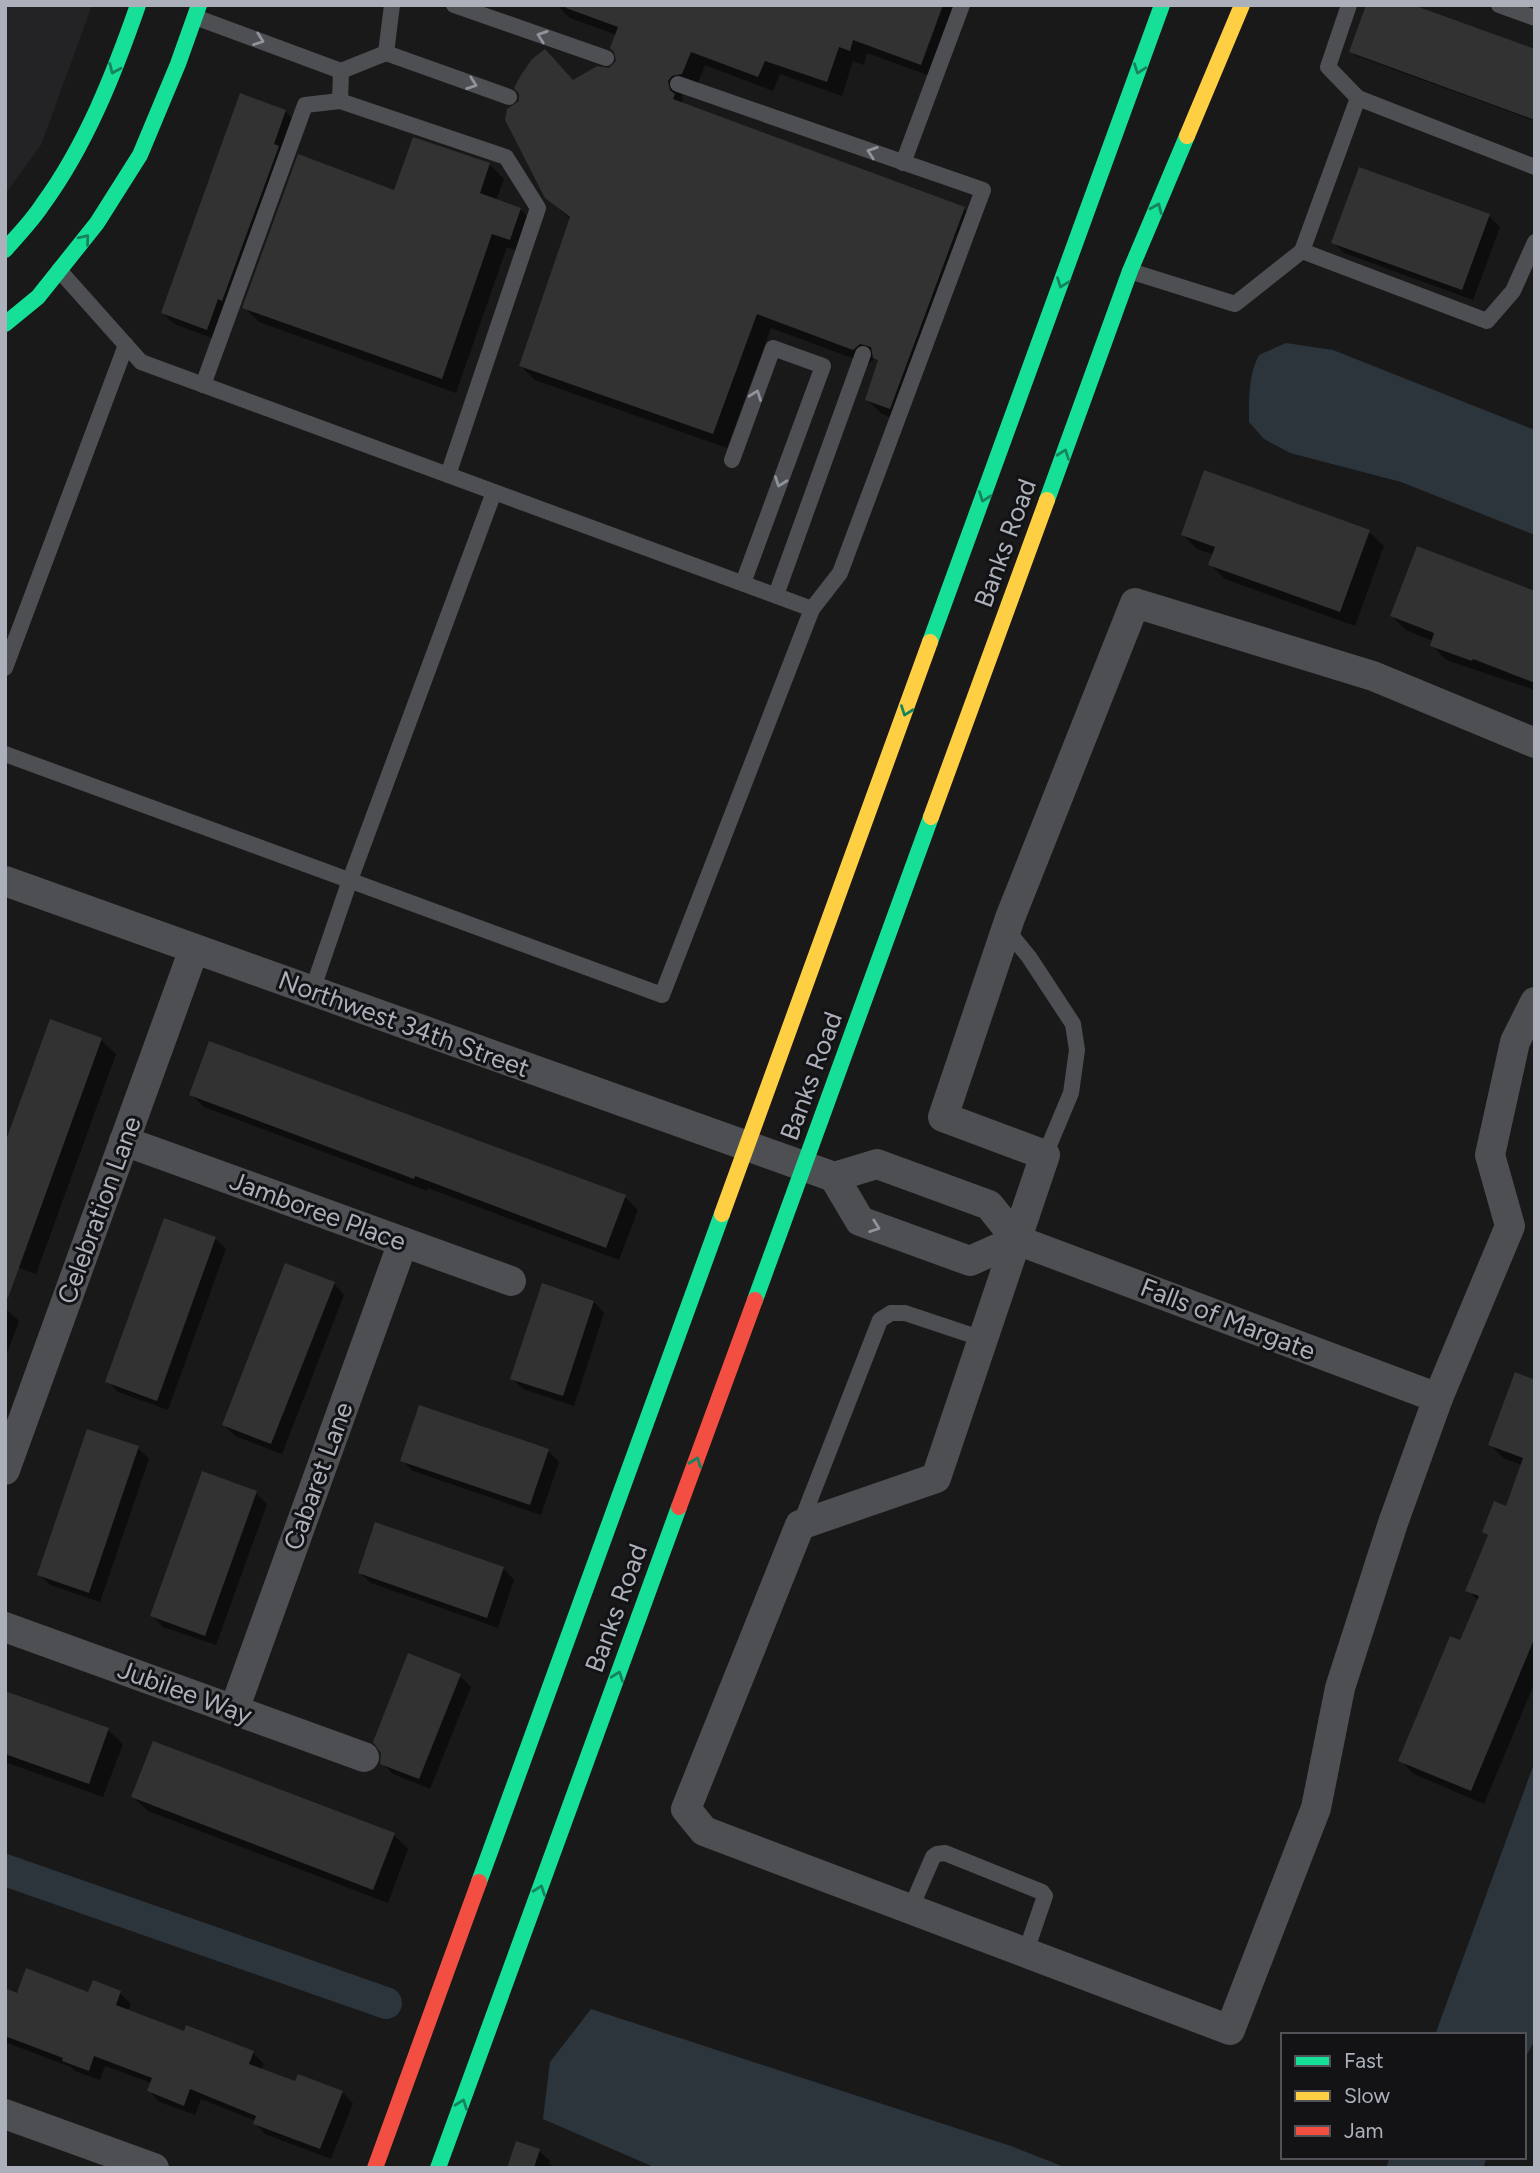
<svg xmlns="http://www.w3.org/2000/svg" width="1540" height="2173" viewBox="0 0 1540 2173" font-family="Figtree,sans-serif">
  <rect width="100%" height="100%" fill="#191919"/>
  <path fill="#232325" d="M5,5h87l-51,140 -36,49z"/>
  <g fill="#2c353c">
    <path d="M1286,343l47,7 202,80v105l-134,-53 -111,-29 -26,-14 -15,-17c0,-23 -1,-46 10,-67z"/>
    <path d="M1535,1761v279l-11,20v-25h-89z"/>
    <path d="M591,2009l420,137 56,22h-411l-113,-49 7,-57z"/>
    <path d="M1390,2157h97l-4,11h-97z"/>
  </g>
  <g fill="#0007">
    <path d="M557,5h396l7,8 -24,65 -69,-25 -3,12 -11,-4 -11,35 -62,-22 -7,17 -68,-26 -9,23 -10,2 -4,6 1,9 281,104 15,14 -75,200 -22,-9 -15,-14 12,-38 -4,-4 -7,6 -97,-36 -44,120 -192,-68 -14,-14 50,-146 -25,-23 28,-116 40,-13 4,-12 -1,-21 -47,-17z"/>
    <path d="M1535,51v70l-181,-66 -3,-3z"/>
    <path d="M285,111l11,11 -78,218 -44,-16 -11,-11z"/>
    <path d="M489,164l15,15 -8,21 24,9 15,15 -10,30 -18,-7 -51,146 -197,-71 -15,-15 151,-115z"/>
    <path d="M1489,216l11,11 -27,73 -129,-47 -11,-11z"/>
    <path d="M1369,532l15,14 -29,80 -130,-47 -14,-14 3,-10 -17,-6 -14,-14z"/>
    <path d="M1535,593v97l-89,-30 -14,-15 1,-4 -27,-11 -14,-14z"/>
    <path d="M101,1040l15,14 -80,220 -31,-11z"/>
    <path d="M191,1094l434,103 13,13 -19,50 -191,-72 -1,3 -223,-84z"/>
    <path d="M215,1238l11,11 -58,161 -50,-18 -11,-11z"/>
    <path d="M334,1284l10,11 -62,159 -47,-18 -11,-11z"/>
    <path d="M594,1302l10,11 -30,93 -51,-17 -11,-11z"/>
    <path d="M5,1308l14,13 -14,38z"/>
    <path d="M1535,1382v300l-51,122 -70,-30 -14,-14 61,-118 17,-41 -10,-11 21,-53 -5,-5 23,-24 15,-43 -19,-7 -13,-14z"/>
    <path d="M420,1407l128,44 11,11 -18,53 -128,-44 -11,-11z"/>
    <path d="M138,1448l11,11 -49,143 -50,-17 -11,-11z"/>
    <path d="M256,1493l11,11 -51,141 -53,-18 -11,-11z"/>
    <path d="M376,1525l128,44 10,11 -16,48 -127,-45 -11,-10z"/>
    <path d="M460,1676l11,11 -41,102 -37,-15 -11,-11z"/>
    <path d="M5,1692l103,38 15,14 -20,53 -98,-35z"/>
    <path d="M133,1797l261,38 14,14 -20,54 -240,-92z"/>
    <path d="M5,1990l13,5 102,-2 11,11 -3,7 57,22 68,20 11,11 -3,6 35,14 46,8 11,11 -22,56 -66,-25 -10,-11 1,-2 -55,-22 -6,16 -35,-13 -11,-11 3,-8 -47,-17 -5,14 -25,-9 -4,-4 -66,-25z"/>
    <path d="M517,2143l22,8 11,10 -1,3 12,4h-52z"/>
  </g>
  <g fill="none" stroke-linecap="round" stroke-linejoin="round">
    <path stroke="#2c353c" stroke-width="32" d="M5,1870l381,133"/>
  </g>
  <g fill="#323233">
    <path d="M566,5h377l-22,60 -68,-25 -3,11 -11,-4 -12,35 -62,-21 -7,16 -67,-25 -9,22 -10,2 -4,5 2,9 5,4 -2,5 292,108 -75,202 -25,-9 13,-40 -5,-2 -2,-11 -11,-3 -7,6 -96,-36 -44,120 -194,-68 51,-149 -25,-19 -40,-78 2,-11 12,-8v-7l-5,-6 7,-13 11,-16 13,-10 28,31 24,-14 12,2 7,-7 -2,-9 -4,-4 8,-21 -52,-19z"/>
    <path d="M1366,5h47l122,44v71l-186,-68z"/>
    <path d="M240,93l46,17 -12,34 5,2 -57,155 -4,-2 -11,31 -46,-17z"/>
    <path d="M413,137l77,26 -10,30 41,15 -11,32 -18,-6 -50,145 -200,-71 56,-154 96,36z"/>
    <path d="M1359,167l131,47 -28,76 -131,-47z"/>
    <path d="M1204,470l166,60 -30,82 -132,-47 7,-18 -34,-12z"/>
    <path d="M1417,546l118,45v92l-62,-24 -1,2 -42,-15 4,-13 -44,-17z"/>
    <path d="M50,1019l52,19 -94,260 -3,-1v-154z"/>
    <path d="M209,1041l417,154 -20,53 -191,-72 -1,3 -225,-84z"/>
    <path d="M164,1218l52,19 -59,164 -52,-19z"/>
    <path d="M285,1263l50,19 -64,162 -49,-19z"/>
    <path d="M542,1283l52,18 -31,95 -53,-17z"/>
    <path d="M1515,1372l20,8v257l-64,154 -73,-30 52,-125 10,4 19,-44 -14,-5 23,-56 -6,-3 12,-31 12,5 17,-48 -35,-13z"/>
    <path d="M419,1405l130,44 -19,56 -130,-44z"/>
    <path d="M87,1429l52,17 -50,147 -52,-18z"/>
    <path d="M202,1471l55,20 -52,145 -55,-20z"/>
    <path d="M375,1522l129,45 -17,51 -129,-45z"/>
    <path d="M408,1653l53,21 -42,105 -39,-15 1,-11 -8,-11z"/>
    <path d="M5,1691l104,37 -20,56 -84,-30z"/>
    <path d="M153,1741l242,92 -22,57 -242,-93z"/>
    <path d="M26,1968l62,24 5,-12 28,11 -5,14 68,26 2,-6 68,26 -5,13 46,17 3,-7 45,17 -23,58 -67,-25 3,-8 -66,-27 -6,17 -37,-15 5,-13 -58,-22 -5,15 -27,-10 1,-3 -58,-22v-48l12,5z"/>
    <path d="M516,2141l24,8 -6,19h-27z"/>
  </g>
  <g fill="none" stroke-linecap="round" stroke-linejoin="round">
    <g stroke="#4d4f52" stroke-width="16">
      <path d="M454,5l152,53"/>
      <path d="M1349,5l-21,62 30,31 -56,153 185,70 26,-30 22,-49"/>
      <path d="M1499,5l36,13"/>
      <path d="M195,17l146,54 45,-18 123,44"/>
      <path d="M386,53l6,-48"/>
      <path d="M341,71l-1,30 166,56 32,51 -90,267"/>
      <path d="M678,84l305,106 -143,383 -28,36"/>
      <path d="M1358,98l177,69"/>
      <path d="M903,163l59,-158"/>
      <path d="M1130,271l105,33 67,-53"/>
      <path d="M203,385l102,-280 35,-4"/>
      <path d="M732,460l41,-112 50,18 -80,217"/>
      <path d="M776,595l87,-241"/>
      <path d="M5,668l121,-323"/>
      <path d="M5,754l657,241 150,-386 -671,-247 -82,-92"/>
      <path d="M1006,929l23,28 44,67 4,26 -6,43 -26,62"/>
      <path d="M312,991l38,-111 144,-388"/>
      <path d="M800,1525l80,-205 11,-7h14l78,26"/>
      <path d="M910,1910l23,-53 4,-3 8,-1 97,39 3,4 -20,58"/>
    </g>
    <g stroke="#4d4f52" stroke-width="30">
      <path d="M1535,743l-162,-67 -238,-73 -125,315 -67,199 102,38 -109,323 -136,47 -114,284 18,22 526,199 86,-222 24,-120 53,-165 45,-125 72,-172 -20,-71 25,-113 20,-40"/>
      <path d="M5,881l829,296 43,-13 112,41 28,35 421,158"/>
      <path d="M124,1141l387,140"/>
      <path d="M834,1177l26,44 110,40 47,-21"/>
      <path d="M5,1470l189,-521"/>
      <path d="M5,1627l359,130"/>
      <path d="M234,1710l169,-468"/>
      <path d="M5,2114l149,54"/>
    </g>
    <g stroke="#16e098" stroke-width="16">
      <path d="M5,250c13,-15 27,-29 38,-46 43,-59 71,-130 95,-199"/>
      <path d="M5,324l33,-27 59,-74 43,-68 38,-91 21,-59"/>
      <path d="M1047,500l83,-229 57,-135"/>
      <path d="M930,642l232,-637"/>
      <path d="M755,1300l176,-483"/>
      <path d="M479,1882l243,-668"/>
      <path d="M438,2168l241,-661"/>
    </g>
    <g stroke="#ffcf43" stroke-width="16">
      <path d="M1187,136l55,-131"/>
      <path d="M931,817l116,-317"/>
      <path d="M722,1214l208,-572"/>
    </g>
    <g stroke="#f24e42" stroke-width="16">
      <path d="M679,1507l76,-207"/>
      <path d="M375,2168l104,-286"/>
    </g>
  </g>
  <defs><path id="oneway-chevron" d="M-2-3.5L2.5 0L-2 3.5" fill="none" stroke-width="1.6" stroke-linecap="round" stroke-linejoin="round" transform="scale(1.75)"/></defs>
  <g stroke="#8f939b">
    <use href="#oneway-chevron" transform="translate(542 36) rotate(-161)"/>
    <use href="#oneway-chevron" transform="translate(259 40) rotate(20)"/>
    <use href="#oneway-chevron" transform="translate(472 84) rotate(20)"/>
    <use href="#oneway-chevron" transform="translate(872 152) rotate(-161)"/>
    <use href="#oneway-chevron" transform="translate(756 395) rotate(-70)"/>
    <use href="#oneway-chevron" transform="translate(780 482) rotate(110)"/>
    <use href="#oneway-chevron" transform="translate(875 1227) rotate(20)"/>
  </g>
  <g stroke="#15845d">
    <use href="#oneway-chevron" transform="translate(114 69) rotate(113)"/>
    <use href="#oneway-chevron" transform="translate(1139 69) rotate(110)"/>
    <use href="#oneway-chevron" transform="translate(1157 208) rotate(-67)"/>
    <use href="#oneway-chevron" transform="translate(85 239) rotate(-51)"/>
    <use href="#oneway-chevron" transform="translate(1062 283) rotate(110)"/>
    <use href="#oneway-chevron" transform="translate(1064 454) rotate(-70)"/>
    <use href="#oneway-chevron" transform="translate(984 497) rotate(110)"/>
    <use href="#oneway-chevron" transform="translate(906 711) rotate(110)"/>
    <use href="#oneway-chevron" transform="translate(696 1462) rotate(-70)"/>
    <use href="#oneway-chevron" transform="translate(618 1676) rotate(-70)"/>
    <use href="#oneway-chevron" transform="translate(540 1890) rotate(-70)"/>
    <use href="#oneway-chevron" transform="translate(462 2104) rotate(-70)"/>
  </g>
  <g text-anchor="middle" stroke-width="6" stroke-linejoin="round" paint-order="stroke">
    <g font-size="26" fill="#abb0ba" stroke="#131315">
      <text transform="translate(1005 543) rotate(-70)" y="9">Banks Road</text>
      <text transform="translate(404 1024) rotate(20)" y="9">Northwest 34th Street</text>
      <text transform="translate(811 1076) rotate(-70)" y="9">Banks Road</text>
      <text transform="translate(99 1210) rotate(-70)" y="9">Celebration Lane</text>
      <text transform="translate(318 1211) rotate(20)" y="9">Jamboree Place</text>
      <text transform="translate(1228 1319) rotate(21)" y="9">Falls of Margate</text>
      <text transform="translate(318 1476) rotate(-70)" y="9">Cabaret Lane</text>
      <text transform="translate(616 1608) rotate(-70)" y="9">Banks Road</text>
      <text transform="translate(185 1692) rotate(20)" y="9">Jubilee Way</text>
    </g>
  </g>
  <rect width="1540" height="2173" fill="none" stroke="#abb0ba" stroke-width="14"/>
  <rect x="1281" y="2033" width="245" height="126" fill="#131315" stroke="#505257" stroke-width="2"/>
  <rect x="1295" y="2056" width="35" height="10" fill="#16e098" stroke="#505257" stroke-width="2"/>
  <text x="1344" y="2068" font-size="21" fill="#abb0ba">Fast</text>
  <rect x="1295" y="2091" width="35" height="10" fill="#ffcf43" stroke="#505257" stroke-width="2"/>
  <text x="1344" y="2103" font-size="21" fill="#abb0ba">Slow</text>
  <rect x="1295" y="2126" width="35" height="10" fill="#f24e42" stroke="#505257" stroke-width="2"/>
  <text x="1344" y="2138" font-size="21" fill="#abb0ba">Jam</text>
</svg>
